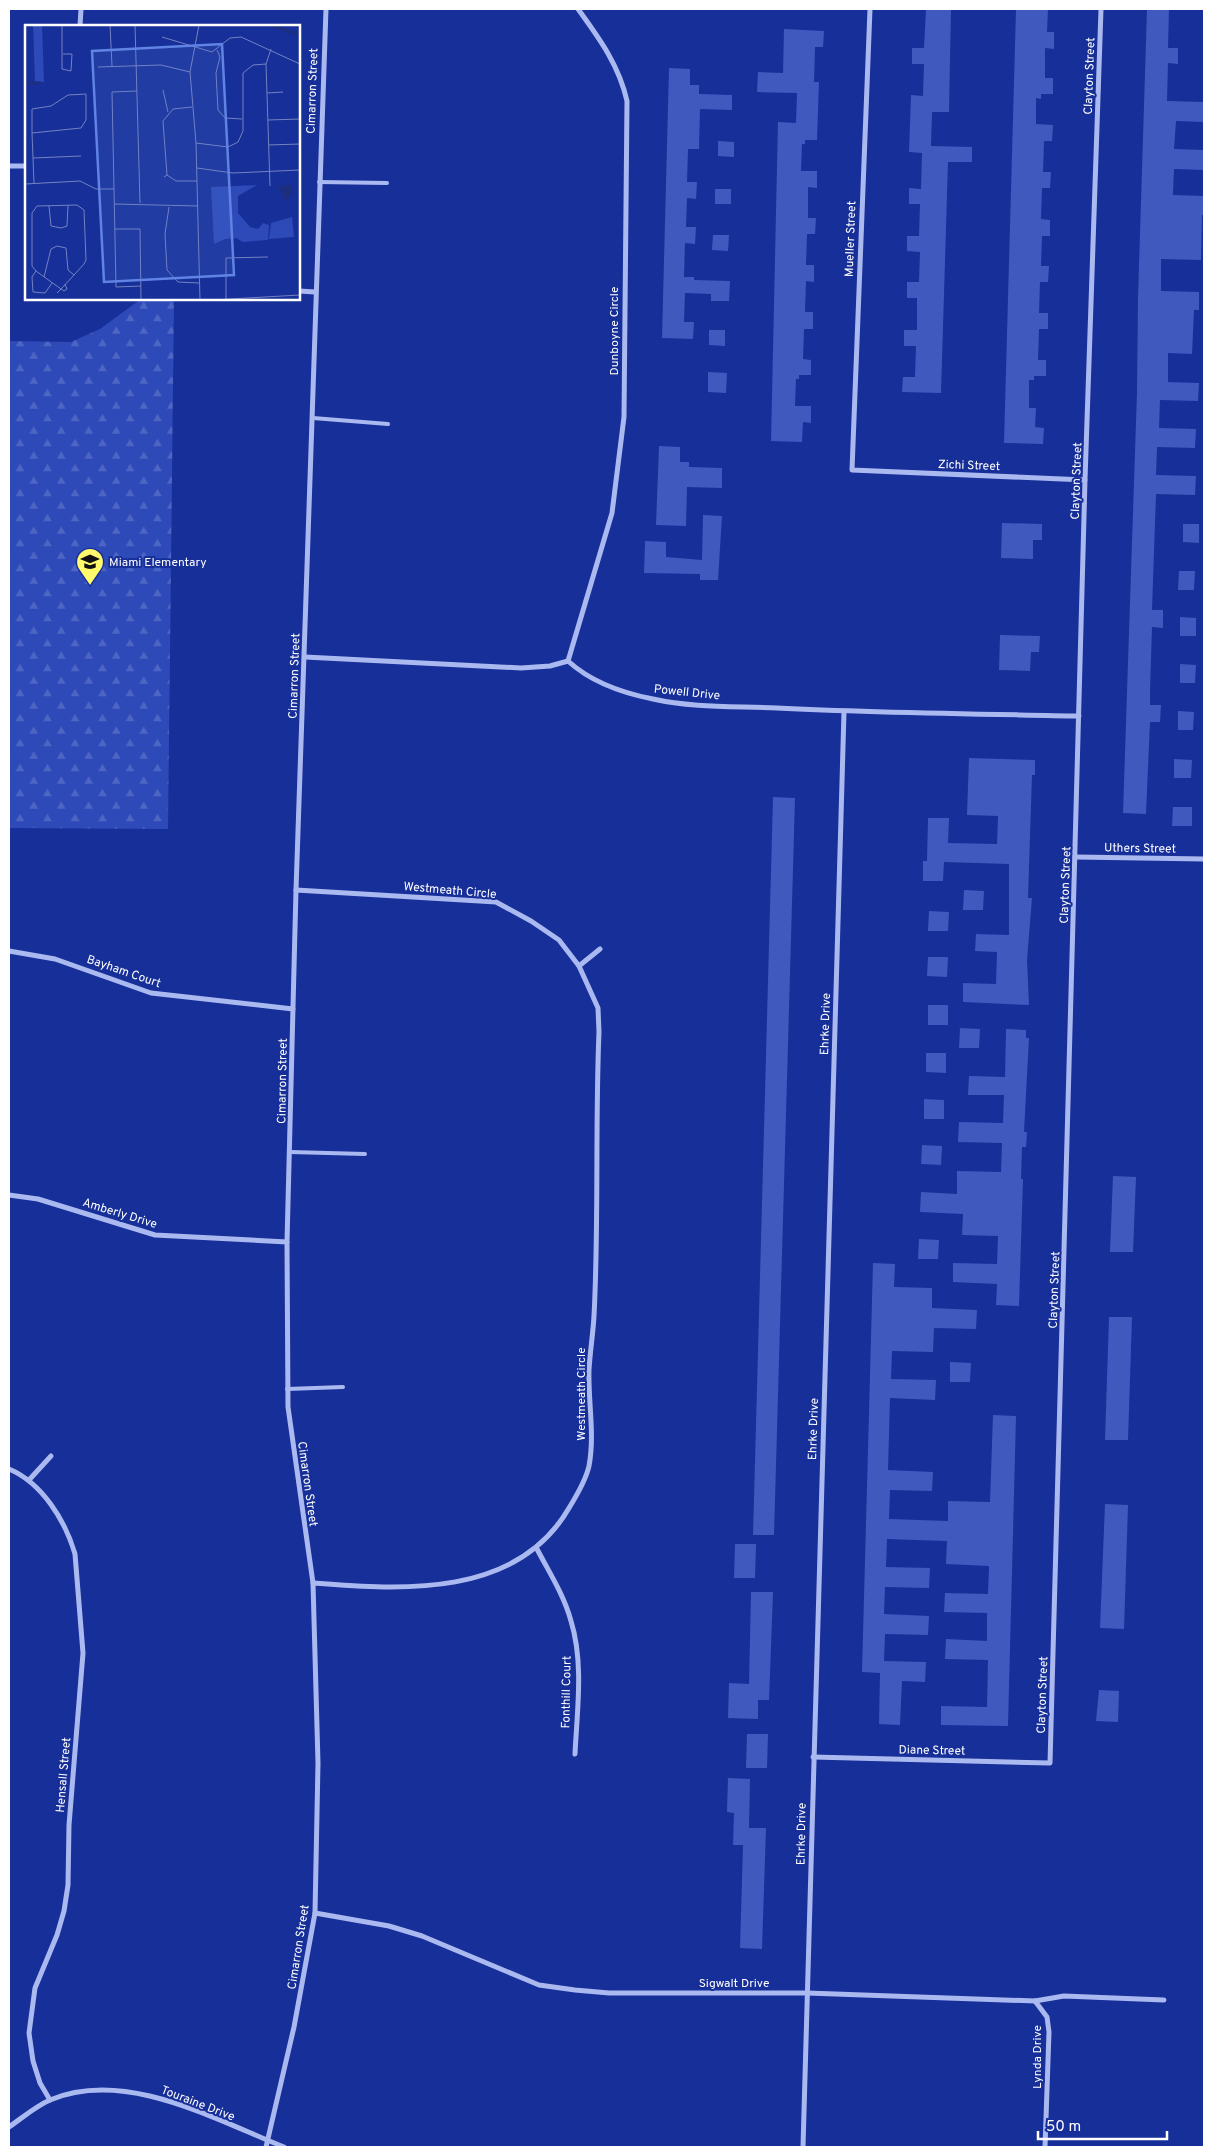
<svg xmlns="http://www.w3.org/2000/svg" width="1213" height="2156" viewBox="0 0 1213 2156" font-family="Overpass,sans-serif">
  <defs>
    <pattern id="forest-firs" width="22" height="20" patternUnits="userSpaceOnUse" patternTransform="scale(1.25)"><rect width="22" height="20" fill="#2e4ab8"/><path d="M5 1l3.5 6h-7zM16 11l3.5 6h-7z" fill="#4d65c3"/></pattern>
  </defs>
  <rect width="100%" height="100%" fill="#172f98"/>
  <path fill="url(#forest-firs)" d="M141,299h33l-6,530 -159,-1v-487l62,1 29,-13z"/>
  <g fill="#4059bf">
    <path d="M926,9h25l-2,103h-17l-1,34 41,1v15h-24l-7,231 -39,-1 1,-15h12l1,-31h-12v-16h13v-32h-10v-16h12l1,-30 -13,-1v-15h12l1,-32h-11v-16l12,1 1,-36 -13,-1 2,-57 12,1 1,-32h-12v-16h12z"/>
    <path d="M1016,9h32l-1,23h7v17l-9,-1v30h8v16h-12v5l-5,-1v26l17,1 -1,16h-8l-1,31h8l-1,16h-8l-1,31 9,1v16h-8l-1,30h8l-1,16h-8l-1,31h9v16h-9l-1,31h8v16h-12v4h-5v28h7l-1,19 9,1 -1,16 -39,-1z"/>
    <path d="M1147,9h22l-1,39h10v16l-10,-1 -1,38 37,1v20l-28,-1 -2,28 30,1v20l-30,-1 -1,26 31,1v19h-2l-1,45 -40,-1v32l38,1v18h-5l-2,44 -24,-1v29l31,1 -1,18 -38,-1 -1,28 37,1 -1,19 -38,-1 -1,28 40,1 -1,19 -39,-1 -4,116h11v18l-11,-1 -2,63v15h11l-1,17h-10l-4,92 -23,-1 14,-421 1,-94z"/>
    <path d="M784,29l40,2 -1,16h-8l-1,35h5l-2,58h-12v4h-3l-1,27h16v17l-9,-1v31h8l-1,16h-8l-1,31h8v17l-8,-1 -1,31h8v17h-9l-1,30 8,1v15h-12v4h-3l-1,27h16v17l-8,-1 -1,20 -31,-1 7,-319 18,1 1,-30 -40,-1 1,-20 25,1z"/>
    <path d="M669,68l21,1v16h9v9l33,1v15l-32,-1 -1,40h-11l-1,33h10l-1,17 -9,-1 -1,29h10l-1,17 -10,-1 -1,34h10v3l36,1 -1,20h-18v-7l-26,-1 -1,29h10l-1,17 -31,-1z"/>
    <path d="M718,141l16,1v15l-16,-1z"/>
    <rect x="715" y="189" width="16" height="15"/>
    <path d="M713,235h16l-1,16 -16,-1z"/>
    <path d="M709,330h16v16l-16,-1z"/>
    <path d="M708,372l19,1 -1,20 -18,-1z"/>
    <path d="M659,446l21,1v15h9v5l33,1v20l-35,-1 -1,39 -30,-1z"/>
    <path d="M703,515l19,1 -4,64h-18v-6l-56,-1 1,-32 21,1v15l36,3z"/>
    <path d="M1002,523l40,1v16h-9v19l-32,-1z"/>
    <path d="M1183,524h16v19l-16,-1z"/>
    <path d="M1179,571h16l-1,19h-16z"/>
    <path d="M1180,617l16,1v18h-16z"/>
    <path d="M1000,635l40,1 -1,16h-8l-1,19 -31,-1z"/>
    <path d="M1180,664l16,1 -1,18h-15z"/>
    <path d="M1178,711l16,1 -1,18h-15z"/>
    <path d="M969,758l66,2v15h-3l-4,123h4l-5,62 2,45 -66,-3v-19l33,1 1,-32 -22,-1 1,-17 33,1v-71l-65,-2 -1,19h-20v-20h4l1,-43h21l-1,25 49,1 1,-28 -31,-1z"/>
    <path d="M1174,759l18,1 -1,18h-17z"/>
    <path d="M773,797l22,1 -21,737h-21z"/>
    <path d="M1173,807h19v19h-20z"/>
    <path d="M964,890l20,1 -1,19h-20z"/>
    <path d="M929,911l20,1 -1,19h-20z"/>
    <path d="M928,957h20l-1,20 -20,-1z"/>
    <rect x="928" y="1005" width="20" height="20"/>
    <path d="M960,1028l20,1 -1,19h-20z"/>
    <path d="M1006,1029l20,1v8h3l-5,94h3l-1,15h-4l-1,32h2l-4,127 -23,-1 1,-21 -44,-2v-19l44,1 1,-28 -36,-1 1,-21 -43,-2 1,-20 36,2v-23l44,1 1,-29 -44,-1 1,-20 44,1 1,-28h-36l1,-19 36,1z"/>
    <path d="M926,1053h20v20l-20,-1z"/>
    <path d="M924,1099l20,1v19h-20z"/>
    <path d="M922,1145l20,1 -1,19 -20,-1z"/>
    <path d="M1113,1176l23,1 -3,75h-23z"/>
    <path d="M919,1239l20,1 -1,19h-20z"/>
    <path d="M873,1263l22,1 -1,23 38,1v20l45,2 -1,19 -42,-1 -1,24 -41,-1 -1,28 45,1 -1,20 -45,-2 -2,72 45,2 -1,19 -42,-1 -1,29 59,2v-20l42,1 3,-87 23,1 -8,310 -67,-1v-19l46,1 1,-47 -43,-1 1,-20 41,2v-28l-43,-1 1,-19 43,1 1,-28 -43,-2 1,-23 -60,-2 -1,28 44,1 -1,20 -44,-1 -1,27 45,2 -1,19 -43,-1 -1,27 42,1 -1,20 -23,-1 -2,44 -21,-1 1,-51 -18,-1z"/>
    <path d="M1109,1317h23l-4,123h-23z"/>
    <path d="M950,1362l21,1 -1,19h-20z"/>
    <path d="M1105,1504l23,1 -4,124 -24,-1z"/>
    <path d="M735,1544h21l-1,34h-21z"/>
    <path d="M751,1592h22l-4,108h-11v19l-30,-1 1,-35 20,1z"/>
    <path d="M1099,1690l20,1 -1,31 -22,-1z"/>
    <path d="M747,1734h21l-1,34h-21z"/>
    <path d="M728,1778l22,1 -1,49h17l-4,121 -22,-1 3,-103h-10l1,-32 -7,-1z"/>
  </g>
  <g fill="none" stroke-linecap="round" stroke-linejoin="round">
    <g stroke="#abb9f1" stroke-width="4">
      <path d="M319,182l68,1"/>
      <path d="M313,418l75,6"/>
      <path d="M290,1152l75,2"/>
      <path d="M287,1389l56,-2"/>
    </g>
    <g stroke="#abb9f1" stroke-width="5">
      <path d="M870,9l-18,461 233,10"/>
      <path d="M80,26l1,-17"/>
      <path d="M9,166h17"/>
      <path d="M299,291l16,1"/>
      <path d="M305,657l216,11 29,-2 18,-5c23,21 54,32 85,38 40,9 83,7 124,9 101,5 201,6 302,8"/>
      <path d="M568,661l44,-148 12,-96 3,-316c-8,-36 -28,-63 -49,-92"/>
      <path d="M1076,857l128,2"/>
      <path d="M296,890l200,12 35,19 28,19 20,26 21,-17"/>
      <path d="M9,951l46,8 96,34 142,16"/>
      <path d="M9,1195l29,4 117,36 132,7"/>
      <path d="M9,1469c33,14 56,51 66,85l8,99 -14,172 -1,60 -4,26 -7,24 -22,53 -6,45 4,28 7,22 10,17"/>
      <path d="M29,1480l22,-24"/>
      <path d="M537,1549c12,23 27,46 34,72 13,42 6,90 4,133"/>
      <path d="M313,1583c90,7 204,15 256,-75 8,-13 17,-28 20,-42 6,-32 -1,-64 0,-96 1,-18 4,-36 5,-54 5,-94 1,-190 5,-284l-1,-24 -19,-42"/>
      <path d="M813,1757l237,6 35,-1283 16,-471"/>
      <path d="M315,1913l74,13 33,10 117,49 36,5 34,3h198l228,8 29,-5 100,4"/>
      <path d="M1035,2001l12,16 2,15 -4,115"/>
      <path d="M9,2127c13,-9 27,-21 41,-27 75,-32 166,20 234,47"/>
      <path d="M266,2147l28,-120 21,-114 3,-150 -5,-180 -25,-176 -1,-165 9,-352 30,-881"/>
      <path d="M803,2147l41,-1435"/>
    </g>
  </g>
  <defs>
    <symbol id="school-pin" viewBox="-11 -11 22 30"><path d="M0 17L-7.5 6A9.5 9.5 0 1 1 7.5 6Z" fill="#fff96b" stroke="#172f98"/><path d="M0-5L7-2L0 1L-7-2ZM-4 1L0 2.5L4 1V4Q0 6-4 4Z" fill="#111"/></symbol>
  </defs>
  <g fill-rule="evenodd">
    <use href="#school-pin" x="74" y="546" width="32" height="43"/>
  </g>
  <g text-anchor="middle" stroke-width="4" stroke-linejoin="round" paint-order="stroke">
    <g font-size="12" fill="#fff" stroke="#172f98">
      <text transform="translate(1089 76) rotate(-88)" y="4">Clayton Street</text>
      <text transform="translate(312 91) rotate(-88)" y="4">Cimarron Street</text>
      <text transform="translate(850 239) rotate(-88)" y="4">Mueller Street</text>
      <text transform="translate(614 331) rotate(-90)" y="4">Dunboyne Circle</text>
      <text transform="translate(969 465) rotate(2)" y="4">Zichi Street</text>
      <text transform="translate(1076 481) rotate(-88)" y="4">Clayton Street</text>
      <text transform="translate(294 676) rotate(-88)" y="4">Cimarron Street</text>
      <text transform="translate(687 692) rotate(6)" y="4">Powell Drive</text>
      <text transform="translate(1140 848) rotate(1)" y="4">Uthers Street</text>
      <text transform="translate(1065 885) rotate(-88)" y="4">Clayton Street</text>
      <text transform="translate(450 890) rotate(5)" y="4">Westmeath Circle</text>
      <text transform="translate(124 971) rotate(19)" y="4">Bayham Court</text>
      <text transform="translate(825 1024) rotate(-88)" y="4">Ehrke Drive</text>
      <text transform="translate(282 1081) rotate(-89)" y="4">Cimarron Street</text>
      <text transform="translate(120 1213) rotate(17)" y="4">Amberly Drive</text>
      <text transform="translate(1054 1290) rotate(-88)" y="4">Clayton Street</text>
      <text transform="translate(581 1394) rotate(-90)" y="4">Westmeath Circle</text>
      <text transform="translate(813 1429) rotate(-88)" y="4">Ehrke Drive</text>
      <text transform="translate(308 1484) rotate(82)" y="4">Cimarron Street</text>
      <text transform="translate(566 1692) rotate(-89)" y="4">Fonthill Court</text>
      <text transform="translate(1042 1695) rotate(-88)" y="4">Clayton Street</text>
      <text transform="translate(932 1750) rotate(1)" y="4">Diane Street</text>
      <text transform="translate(63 1775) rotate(-85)" y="4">Hensall Street</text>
      <text transform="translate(801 1834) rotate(-89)" y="4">Ehrke Drive</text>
      <text transform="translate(298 1947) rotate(-81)" y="4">Cimarron Street</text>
      <text x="734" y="1987">Sigwalt Drive</text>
      <text transform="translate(1037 2057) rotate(-90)" y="4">Lynda Drive</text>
      <text transform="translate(198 2103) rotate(21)" y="4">Touraine Drive</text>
    </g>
    <g font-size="12" fill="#fff" stroke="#172f98" text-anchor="start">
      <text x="109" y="566">Miami Elementary</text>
    </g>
  </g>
  <g transform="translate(25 25)">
    <rect width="275" height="275" fill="#172f98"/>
    <path d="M8,0h9l2,57 -9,-1z" fill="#2e4ab8"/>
    <path d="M232,160l-19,11v17l12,14 8,2 5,-6 6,2 -1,15 -25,2 -7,-4 -11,1 -11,5 -3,-57z" fill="#2e4ab8"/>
    <path d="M267,192l2,20 -25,2 2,-16z" fill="#2e4ab8"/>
    <path d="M266,160l1,8 -6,8 -8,-15z" fill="#1d2e7f"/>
    <path fill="none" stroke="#1d2e7f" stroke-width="2.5" d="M245,0l30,10M0,58h16"/>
    <path fill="none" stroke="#7482c1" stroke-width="1" d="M37,0v44l9,2 1,-17h-9M85,0l2,41M110,0l5,178M174,0l-9,47 6,71 4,157M137,12l50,15 18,-14 11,-1 59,27M192,25l3,7 -4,16 2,37 7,8 17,1M73,42l63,-2 29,7M138,65l5,22M112,66l-25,1 4,195 25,-1M242,68l16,-1M243,95l32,-1M7,108l49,-5 5,-8v-26l-18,1 -17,11 -19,3v24l2,50M171,118l32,4 10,-5 5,-11v-58l10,-8 13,-1M243,120l32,-1M8,133l48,-2M172,143l36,5 67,-3M142,150l-4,-54 10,-12 19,-2M139,152l3,-2 9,6h21M0,159l55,-3 16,8h18M245,161l-4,-122 5,-15M90,179l83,2M24,181l2,20 10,2 6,-2 1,-21M144,182l-4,27 2,36 11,12 21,1M90,204h25l1,71M11,246l-4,6 1,15 12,1 7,-10M19,252l7,-28 6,-3 9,2 2,22 6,5M32,268l4,-4 13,-14 10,-11 2,-4 -2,-50 -7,-5 -40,1 -5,7v53l4,5 25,18 3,2 3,-2 -2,-5M201,274v-41l42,-1M187,275l88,-5"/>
    <path fill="#6183e4" fill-opacity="0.15" stroke="#6183e4" stroke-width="2.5" d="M197,19l12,231 -130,7 -12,-231z"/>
    <rect width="275" height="275" fill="none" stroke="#fff" stroke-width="2.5"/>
  </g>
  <rect width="1213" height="2156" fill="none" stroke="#ffffff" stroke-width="20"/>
  <path d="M1038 2131v8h129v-8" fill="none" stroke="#ffffff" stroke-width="2.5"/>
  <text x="1046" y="2131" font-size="15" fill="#ffffff" stroke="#172f98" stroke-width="4" paint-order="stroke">50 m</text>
</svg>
